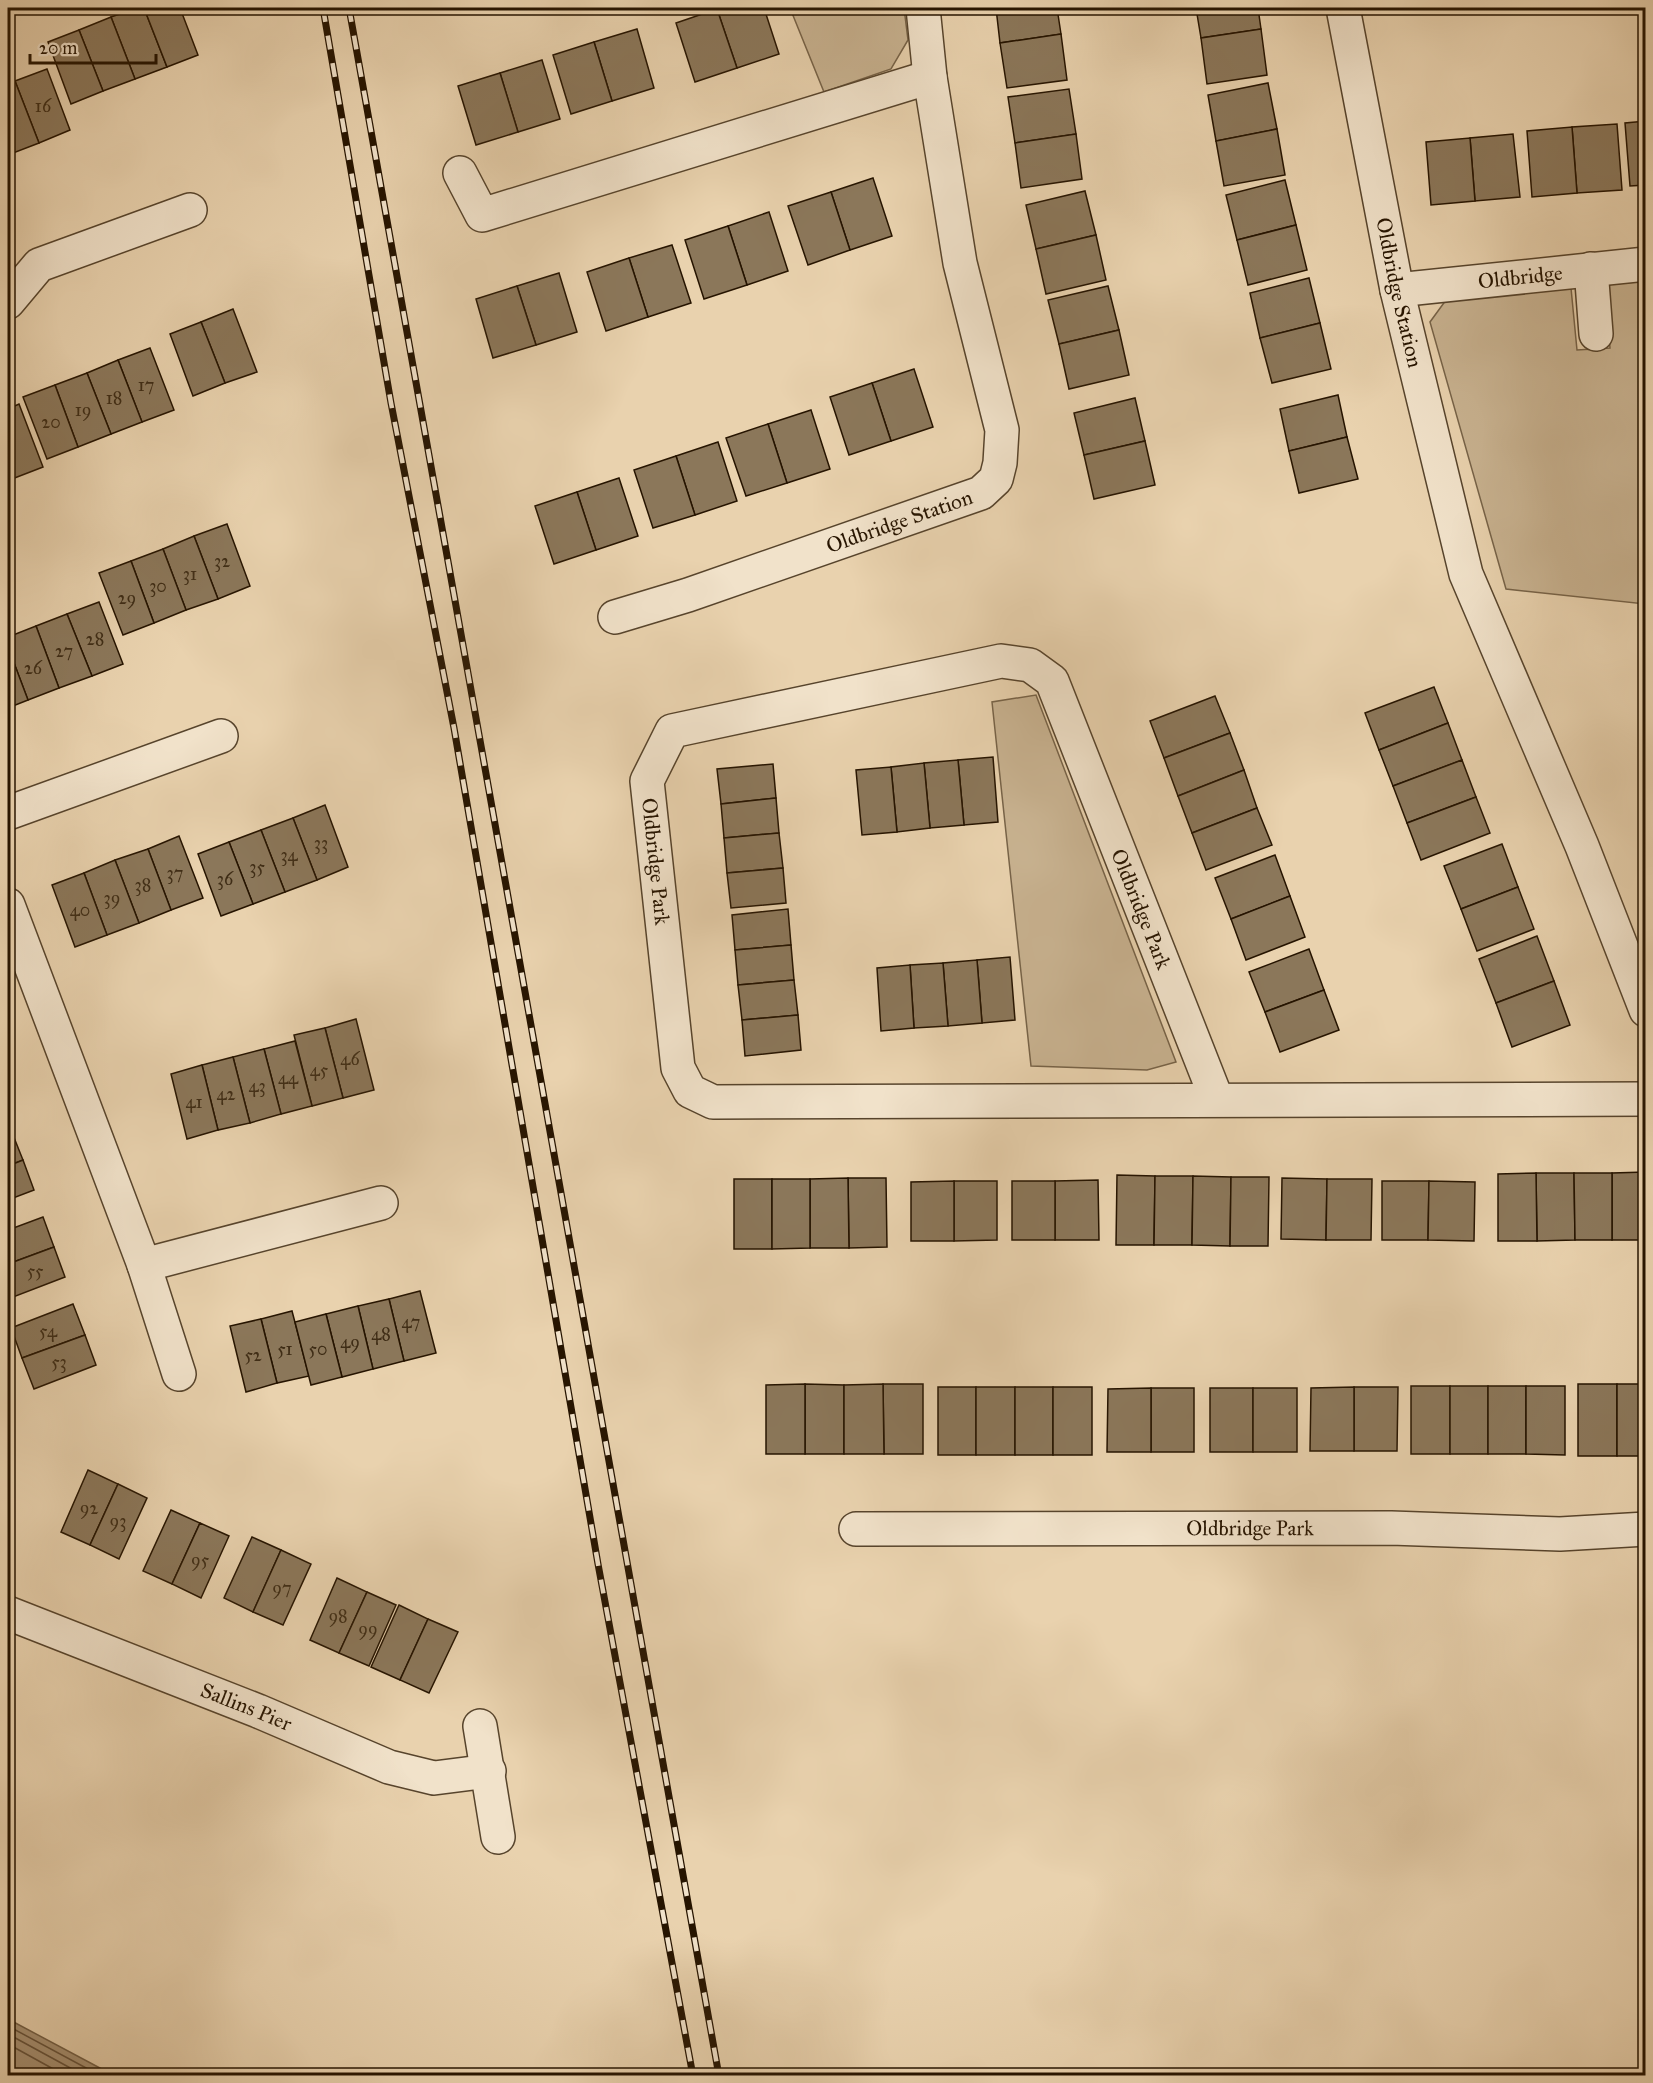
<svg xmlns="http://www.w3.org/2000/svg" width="1653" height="2083" viewBox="0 0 1653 2083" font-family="'IM FELL Great Primer',serif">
  <rect width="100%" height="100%" fill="#e9d2ae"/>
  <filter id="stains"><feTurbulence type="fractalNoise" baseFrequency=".00333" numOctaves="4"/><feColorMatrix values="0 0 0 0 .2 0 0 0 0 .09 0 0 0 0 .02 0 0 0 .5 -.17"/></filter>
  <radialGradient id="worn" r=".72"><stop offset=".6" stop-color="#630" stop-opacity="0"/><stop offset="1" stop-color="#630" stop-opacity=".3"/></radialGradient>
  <g fill="#c8b290" stroke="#776348" stroke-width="1.5">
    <path d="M790,8h114l4,32 -17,29 -67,23z"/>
    <path d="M1645,281v323l-139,-15 -76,-267 16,-22 125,-12 6,62 33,-2 -5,-63z"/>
    <path d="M1036,695l140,367 -29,8 -116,-4 -39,-364z"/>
  </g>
  <path fill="#a79173" stroke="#735f45" stroke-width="1.5" d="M8,2019l105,56h-105z"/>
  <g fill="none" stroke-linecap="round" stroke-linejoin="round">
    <g stroke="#66523a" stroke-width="1.5">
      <path d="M8,2026l93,50"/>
      <path d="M8,2034l77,42"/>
      <path d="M8,2044l58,32"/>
    </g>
  </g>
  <g fill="#8b775a" stroke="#261400" stroke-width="1.5">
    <path d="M137,8h7l23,59 -32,12 -24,-62z"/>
    <path d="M144,8h36l18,47 -31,12z"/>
    <path d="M722,8h42l15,46 -42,14 -20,-59z"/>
    <path d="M996,8h61l4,26 -61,9z"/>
    <path d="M1196,8h62l3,21 -60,9z"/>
    <path d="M717,9l20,59 -42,14 -19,-59z"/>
    <path d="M111,17l24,62 -32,12 -24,-61z"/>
    <path d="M637,29l17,59 -42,13 -18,-59z"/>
    <path d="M1261,29l6,46 -60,9 -6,-46z"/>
    <path d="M79,30l24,61 -32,13 -23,-62z"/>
    <path d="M1061,34l6,46 -60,8 -7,-45z"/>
    <path d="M594,42l18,59 -41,13 -18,-59z"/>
    <path d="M542,60l18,59 -42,13 -18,-59z"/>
    <path d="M47,69l23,61 -31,13 -24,-62z"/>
    <path d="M500,73l18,59 -42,13 -18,-59z"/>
    <path d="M15,81l24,62 -31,12v-71z"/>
    <path d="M1268,83l9,46 -61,12 -8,-46z"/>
    <path d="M1069,89l7,45 -61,9 -7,-46z"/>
    <path d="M1646,121v64l-16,1 -5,-63z"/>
    <path d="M1617,124l5,66 -45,3 -5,-66z"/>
    <path d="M1572,127l5,66 -45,4 -5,-66z"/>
    <path d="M1277,129l8,46 -61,11 -8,-45z"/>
    <path d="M1076,134l6,45 -61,9 -6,-45z"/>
    <path d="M1513,134l7,63 -45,4 -5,-63z"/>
    <path d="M1470,138l5,63 -44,4 -5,-63z"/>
    <path d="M873,178l19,58 -42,14 -19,-58z"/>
    <path d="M1285,180l11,45 -59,15 -11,-45z"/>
    <path d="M1085,191l11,44 -60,14 -10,-44z"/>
    <path d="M831,192l19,58 -42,15 -20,-59z"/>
    <path d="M769,212l19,59 -41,14 -19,-59z"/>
    <path d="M1296,225l11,45 -59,15 -11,-45z"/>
    <path d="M728,226l19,59 -43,14 -19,-59z"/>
    <path d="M1096,235l10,45 -60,14 -10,-45z"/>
    <path d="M672,245l19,58 -43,14 -19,-59z"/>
    <path d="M629,258l19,59 -42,14 -19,-59z"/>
    <path d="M559,273l18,59 -41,13 -19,-59z"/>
    <path d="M1309,278l11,45 -60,15 -10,-45z"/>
    <path d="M517,286l19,59 -43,13 -17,-59z"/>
    <path d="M1108,286l11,44 -60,14 -11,-44z"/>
    <path d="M233,309l24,63 -32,11 -24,-61z"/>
    <path d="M201,322l24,61 -32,13 -23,-62z"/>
    <path d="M1320,323l11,46 -59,14 -12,-45z"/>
    <path d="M1119,330l10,45 -60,14 -10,-45z"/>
    <path d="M150,348l24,62 -32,12 -24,-62z"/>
    <path d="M118,360l24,62 -31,12 -24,-61z"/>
    <path d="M914,369l19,58 -42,14 -19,-58z"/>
    <path d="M87,373l24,61 -33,13 -23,-62z"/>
    <path d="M872,383l19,58 -42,14 -19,-58z"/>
    <path d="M55,385l23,62 -31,12 -24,-62z"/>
    <path d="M1338,395l9,42 -58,14 -9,-42z"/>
    <path d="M1135,398l10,43 -61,14 -10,-42z"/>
    <path d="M19,404l24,63 -31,12 -4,-12v-58z"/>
    <path d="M811,410l19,59 -43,14 -19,-59z"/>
    <path d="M768,424l19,59 -41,13 -20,-58z"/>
    <path d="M1347,437l11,42 -59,14 -10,-42z"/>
    <path d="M1145,441l10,44 -61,14 -10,-44z"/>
    <path d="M718,442l19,59 -42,14 -19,-59z"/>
    <path d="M676,456l19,59 -42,13 -19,-58z"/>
    <path d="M619,478l19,58 -42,14 -19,-58z"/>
    <path d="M577,492l19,58 -42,14 -19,-58z"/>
    <path d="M227,524l23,62 -32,13 -24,-63z"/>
    <path d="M194,536l24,63 -32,11 -23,-61z"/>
    <path d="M163,549l23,61 -32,13 -23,-62z"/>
    <path d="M131,561l23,62 -31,12 -24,-62z"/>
    <path d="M99,602l24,62 -31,12 -25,-62z"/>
    <path d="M67,614l25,62 -33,12 -23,-62z"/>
    <path d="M36,626l23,62 -31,12 -20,-53v-10z"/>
    <path d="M8,647l20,53 -20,8z"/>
    <path d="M1434,687l14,36 -69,27 -14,-37z"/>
    <path d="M1215,696l15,37 -66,25 -14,-37z"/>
    <path d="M1448,723l14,37 -69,26 -14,-36z"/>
    <path d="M1230,733l14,37 -66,26 -14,-38z"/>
    <path d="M993,757l5,65 -34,3 -6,-65z"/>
    <path d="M958,760l6,65 -34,3 -6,-65z"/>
    <path d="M1462,760l14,37 -69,26 -14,-37z"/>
    <path d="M924,763l6,65 -33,4 -6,-65z"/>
    <path d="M773,764l3,34 -55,6 -4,-35z"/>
    <path d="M891,767l6,65 -35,3 -6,-65z"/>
    <path d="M1244,770l13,38 -65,25 -14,-37z"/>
    <path d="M1476,797l14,36 -69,27 -14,-37z"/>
    <path d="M776,798l3,35 -55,5 -3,-34z"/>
    <path d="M325,805l23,62 -31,13 -24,-62z"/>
    <path d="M1257,808l15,37 -66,25 -14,-37z"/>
    <path d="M293,818l24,62 -32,12 -24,-62z"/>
    <path d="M261,830l24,62 -32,12 -24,-62z"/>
    <path d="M779,833l4,35 -56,5 -3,-35z"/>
    <path d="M179,836l24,62 -32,12 -23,-61z"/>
    <path d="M229,842l24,62 -32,12 -23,-62z"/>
    <path d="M1502,844l16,43 -57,22 -17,-43z"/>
    <path d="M148,849l23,61 -32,13 -24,-63z"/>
    <path d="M1275,855l15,41 -59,23 -16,-41z"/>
    <path d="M115,860l24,63 -32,12 -23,-62z"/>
    <path d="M783,868l3,35 -55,5 -4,-35z"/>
    <path d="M84,873l23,62 -32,12 -23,-62z"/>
    <path d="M1518,887l16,42 -57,22 -16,-42z"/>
    <path d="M1290,896l15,41 -59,23 -15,-41z"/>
    <path d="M788,909l3,36 -56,5 -3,-35z"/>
    <path d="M1537,936l17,45 -58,22 -17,-44z"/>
    <path d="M791,945l3,35 -56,5 -3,-35z"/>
    <path d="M1309,949l15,41 -59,22 -16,-40z"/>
    <path d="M1010,957l5,63 -33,3 -5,-63z"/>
    <path d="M977,960l5,63 -34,3 -5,-63z"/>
    <path d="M943,963l5,63 -34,2 -4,-63z"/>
    <path d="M910,965l4,63 -33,3 -4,-63z"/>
    <path d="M794,980l4,35 -56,5 -4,-35z"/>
    <path d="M1554,981l16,44 -58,22 -16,-44z"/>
    <path d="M1324,990l15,40 -59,22 -15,-40z"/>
    <path d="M798,1015l3,35 -56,6 -3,-36z"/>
    <path d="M356,1019l18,71 -31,8 -18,-70z"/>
    <path d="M325,1028l18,70 -31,8 -18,-71z"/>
    <path d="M295,1041l17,65 -31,8 -17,-65z"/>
    <path d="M264,1049l17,65 -31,9 -17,-66z"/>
    <path d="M233,1057l17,66 -32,7 -16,-65z"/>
    <path d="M202,1065l16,65 -31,9 -16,-65z"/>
    <path d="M11,1130l12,30 -15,6v-35z"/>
    <path d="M23,1160l11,30 -26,10v-34z"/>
    <path d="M1646,1172v68h-34v-67z"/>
    <path d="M1536,1173h38l1,67 -38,1z"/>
    <path d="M1536,1173l1,68h-39v-67z"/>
    <path d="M1574,1173h38v67h-37z"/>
    <path d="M1117,1175l38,1 -1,69h-38z"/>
    <path d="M1155,1176h38l-1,69h-38z"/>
    <path d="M1193,1176l38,1 -1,69 -38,-1z"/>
    <path d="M1231,1177h38l-1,69h-38z"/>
    <path d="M848,1178h38l1,69 -38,1z"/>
    <path d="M848,1178l1,70h-39v-69z"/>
    <path d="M1282,1178l45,1 -1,61 -45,-1z"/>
    <rect x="734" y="1179" width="38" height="70"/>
    <path d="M772,1179h38v69l-38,1z"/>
    <path d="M1327,1179h45l-1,61h-45z"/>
    <path d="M1098,1180l1,60h-44v-59z"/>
    <path d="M954,1181h43v59l-43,1z"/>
    <path d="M954,1181v60h-43v-59z"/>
    <rect x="1012" y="1181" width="43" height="59"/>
    <path d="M1382,1181h47l-1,59h-46z"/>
    <path d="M1429,1181l46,1 -1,59 -46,-1z"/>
    <path d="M43,1217l11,30 -46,17v-34z"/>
    <path d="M54,1247l11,30 -57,22v-35z"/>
    <path d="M420,1291l16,62 -32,8 -15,-62z"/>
    <path d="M389,1299l15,62 -31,8 -15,-63z"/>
    <path d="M73,1304l12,31 -63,23 -11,-30z"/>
    <path d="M358,1306l15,63 -31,8 -16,-63z"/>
    <path d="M292,1311l17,65 -32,7 -16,-64z"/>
    <path d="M326,1314l16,63 -31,8 -16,-63z"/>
    <path d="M261,1319l16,64 -31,9 -16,-66z"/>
    <path d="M85,1335l11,30 -62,24 -12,-31z"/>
    <path d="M805,1384l39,1v69h-39z"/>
    <path d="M805,1384v70h-39v-69z"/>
    <path d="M883,1384h40v70h-39z"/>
    <path d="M883,1384l1,70h-40v-69z"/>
    <rect x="1578" y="1384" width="39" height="72"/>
    <rect x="1617" y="1384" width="29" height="72"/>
    <rect x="1411" y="1386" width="39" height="68"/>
    <rect x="1450" y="1386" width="38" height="68"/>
    <rect x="1488" y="1386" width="38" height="68"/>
    <path d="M1526,1386h39v69l-39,-1z"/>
    <rect x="938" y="1387" width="38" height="68"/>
    <rect x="976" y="1387" width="39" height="68"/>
    <rect x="1015" y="1387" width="38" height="68"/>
    <rect x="1053" y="1387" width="39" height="68"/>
    <path d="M1354,1387h44l-1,64h-43z"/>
    <path d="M1354,1387v64h-44l1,-63z"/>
    <rect x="1151" y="1388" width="43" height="64"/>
    <path d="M1151,1388v64h-44l1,-63z"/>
    <rect x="1210" y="1388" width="43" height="64"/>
    <rect x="1253" y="1388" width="44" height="64"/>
    <path d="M88,1470l30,14 -28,61 -29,-13z"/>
    <path d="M118,1484l29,14 -28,61 -29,-14z"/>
    <path d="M171,1510l29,13 -28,61 -29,-13z"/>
    <path d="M200,1523l29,13 -28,62 -29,-14z"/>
    <path d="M252,1537l29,13 -28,62 -29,-14z"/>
    <path d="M281,1550l30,14 -28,61 -30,-13z"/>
    <path d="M337,1578l30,14 -28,61 -29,-13z"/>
    <path d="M367,1592l29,13 -27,61 -30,-13z"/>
    <path d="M399,1605l29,14 -28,61 -29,-13z"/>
    <path d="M428,1619l30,13 -29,61 -29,-13z"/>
  </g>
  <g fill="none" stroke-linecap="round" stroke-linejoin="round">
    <defs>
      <g id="street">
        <path id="s1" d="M1343,8l54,282 69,284 116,272 64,164"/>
        <path d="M460,173l22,42 448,-138"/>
        <path d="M1591,269l5,65"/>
        <path id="s2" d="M1397,290l249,-26"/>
        <path d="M8,302l31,-37 151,-55"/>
        <path id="s3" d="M615,617l73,-22 293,-102 15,-14 4,-16 2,-33 -42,-167 -30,-186 -7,-69"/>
        <path d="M8,813l213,-77"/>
        <path d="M8,905l136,360 35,109"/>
        <path id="s4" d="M1217,1100l-165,-419 -22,-16 -29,-4 -329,70 -25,50 31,287 12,23 23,11 933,-3"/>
        <path d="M144,1265l237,-62"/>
        <path id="s5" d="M856,1529l535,-1 169,6 86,-5"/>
        <path id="s6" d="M8,1613l250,98 131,56 45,11 55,-7"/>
        <path d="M480,1726l18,111"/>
      </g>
    </defs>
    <use href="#street" stroke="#57442c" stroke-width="36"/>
    <use href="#street" stroke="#f1e2ca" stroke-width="33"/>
    <defs>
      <g id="rail">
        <path d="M323,8l68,395 63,325 144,836 95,512"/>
        <path d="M349,8l370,2068"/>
      </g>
    </defs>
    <use href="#rail" stroke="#261400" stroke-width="7"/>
    <use href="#rail" stroke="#f1e2ca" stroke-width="4.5" stroke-dasharray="14" stroke-linecap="butt"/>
  </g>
  <g text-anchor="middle" stroke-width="6" stroke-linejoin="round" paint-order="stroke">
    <g font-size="18" fill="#3f2d16">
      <text x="43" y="112">16</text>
      <text x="146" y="391">17</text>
      <text x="114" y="404">18</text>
      <text x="83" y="416">19</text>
      <text x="51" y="428">20</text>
      <text x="222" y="567">32</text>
      <text x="190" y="580">31</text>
      <text x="158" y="592">30</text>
      <text x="127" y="604">29</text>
      <text x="95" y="645">28</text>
      <text x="64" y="657">27</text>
      <text x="33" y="674">26</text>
      <text x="321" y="849">33</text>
      <text x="289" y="861">34</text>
      <text x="257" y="873">35</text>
      <text x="175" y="879">37</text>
      <text x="225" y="885">36</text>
      <text x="143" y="891">38</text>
      <text x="112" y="904">39</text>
      <text x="80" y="916">40</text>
      <text x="350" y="1065">46</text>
      <text x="319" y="1076">45</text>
      <text x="288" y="1084">44</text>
      <text x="257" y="1092">43</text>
      <text x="226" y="1100">42</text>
      <text x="194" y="1108">41</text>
      <text x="35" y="1277">55</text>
      <text x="411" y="1328">47</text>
      <text x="48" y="1337">54</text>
      <text x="381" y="1340">48</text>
      <text x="350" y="1348">49</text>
      <text x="285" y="1355">51</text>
      <text x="318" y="1355">50</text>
      <text x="253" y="1361">52</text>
      <text x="59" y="1368">53</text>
      <text x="89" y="1514">92</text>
      <text x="118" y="1527">93</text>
      <text x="200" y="1566">95</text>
      <text x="282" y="1594">97</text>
      <text x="338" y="1622">98</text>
      <text x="368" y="1635">99</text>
    </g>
    <g font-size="21" fill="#261400" stroke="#f1e2ca">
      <text dy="7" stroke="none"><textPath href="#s2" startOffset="124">Oldbridge</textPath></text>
      <text dy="7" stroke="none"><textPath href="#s1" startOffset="290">Oldbridge Station</textPath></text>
      <text dy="7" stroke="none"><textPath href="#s3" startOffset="300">Oldbridge Station</textPath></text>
      <text dy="7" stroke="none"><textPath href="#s4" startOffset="980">Oldbridge Park</textPath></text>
      <text transform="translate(1141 909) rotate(68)" y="7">Oldbridge Park</text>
      <text dy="7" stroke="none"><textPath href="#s5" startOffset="394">Oldbridge Park</textPath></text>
      <text dy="7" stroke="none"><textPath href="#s6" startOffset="256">Sallins Pier</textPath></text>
    </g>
  </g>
  <rect width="1653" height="2083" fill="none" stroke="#e9d2ae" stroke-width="30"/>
  <rect x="9" y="9" width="1635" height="2065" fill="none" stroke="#261400" stroke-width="3"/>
  <rect x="15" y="15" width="1623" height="2053" fill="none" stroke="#261400" stroke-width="1.5"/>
  <path d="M30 54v9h126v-9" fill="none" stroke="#261400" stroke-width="3"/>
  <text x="39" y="54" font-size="18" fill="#261400" stroke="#f1e2ca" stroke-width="4.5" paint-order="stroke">20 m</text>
  <rect width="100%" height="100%" filter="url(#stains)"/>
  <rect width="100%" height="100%" fill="url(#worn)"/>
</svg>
